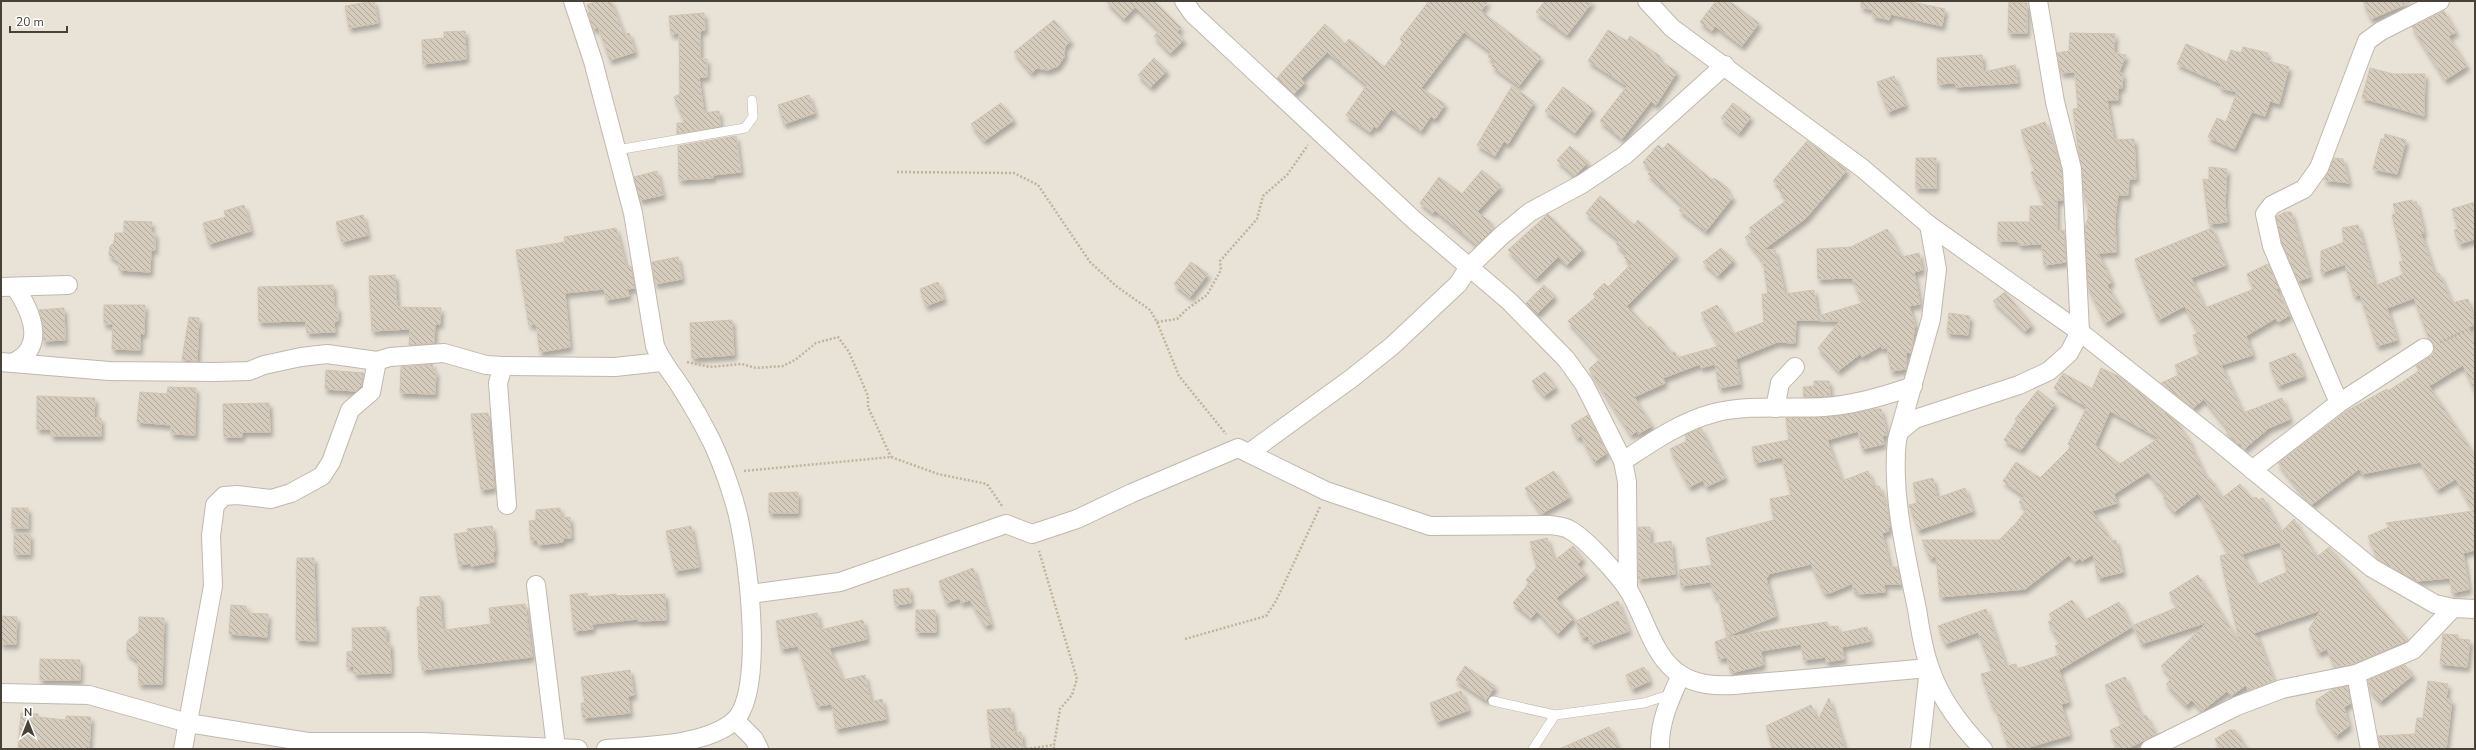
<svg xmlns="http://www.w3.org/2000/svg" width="2476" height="750" viewBox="0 0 2476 750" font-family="'Nunito Sans',sans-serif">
  <defs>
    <pattern id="building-back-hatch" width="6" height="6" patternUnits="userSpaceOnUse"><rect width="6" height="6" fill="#d6ccbe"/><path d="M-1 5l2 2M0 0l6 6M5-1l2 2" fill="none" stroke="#b0a79b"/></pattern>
    <filter id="shadow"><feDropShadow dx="2.5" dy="4.5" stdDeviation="2" flood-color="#0004"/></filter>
  </defs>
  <rect width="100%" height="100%" fill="#f4f1e9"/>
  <rect fill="#e8e2d7" x="1" y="1" width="2474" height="748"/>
  <g fill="url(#building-back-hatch)" stroke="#d1c4b1" fill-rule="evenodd" filter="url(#shadow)">
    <path d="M374,1l4,22 -29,5 -4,-22z"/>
    <path d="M597,1h14l13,34 5,-2 6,19 -25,8 -12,-33 -5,2 -5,-16 2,-1 -3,-7z"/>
    <path d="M1106,1h48l27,27 -4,4 7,8 -14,13 -16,-17 6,-5 -25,-24 -11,12z"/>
    <path d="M1429,1h59l-7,10 60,46 -22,29 -27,-20 3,-4 -7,-5 3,-5 -27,-20 -43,56 24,16 -10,15 -4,-3 -10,15 -30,-22 -14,19 -3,-2 -4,6 -24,-17 21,-30 -40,-33 -26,27 4,4 -11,11 -17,-16 48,-54 20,20 4,-5 35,28 19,-25 -3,-3z"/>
    <path d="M1545,1h48l-26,34 -31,-23z"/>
    <path d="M1716,1h13l30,22 -17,23 -27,-20 -3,5 -12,-9z"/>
    <path d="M1861,1h46l38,8 -3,17 -51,-12 -2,6 -17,-4 1,-6 -12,-3z"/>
    <path d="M2363,1h50l-42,18z"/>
    <path d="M2009,2l18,1v30h-19z"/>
    <path d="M2444,11l12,21 -8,4 19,30 -22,14 -33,-53z"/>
    <path d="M704,13l1,17 -5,1v28h7v18h-8l5,36 15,-2 1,15 -43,8v-11h8l-11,-26 6,-3 -1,-61 -8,1 -2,-18z"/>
    <path d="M1054,20l17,21 -6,5 -1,11 -6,9 -10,4 -11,-2 -6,5 -17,-21z"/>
    <path d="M1608,30l19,11 3,-5 30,20 -2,3 19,13 -21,33 -5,-4 -29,38 -22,-18 27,-35 -39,-25z"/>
    <path d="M465,31l1,28 -43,5 -1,-24 22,-2v-6z"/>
    <path d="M2070,33l45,1 -1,19 12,2 -7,17 4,2 -1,14h-4v12h-11l7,40 20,-1 2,40h-7l-1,16h-10l-3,22 1,35 -18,1 14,29 -5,3 16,27 -18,11 -17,-36 -3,-61 3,-7v-18h-3l-12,-92 5,-1 -3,-36 -14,1 -4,-20 12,-2z"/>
    <path d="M2186,44l41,18 4,-12 10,3 2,-6 25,6 -2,7 23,7 -10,37 -9,-3 -5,15 -13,-4 -18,37 -26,-12 9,-19 9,4 11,-30 -17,-4 1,-4 -44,-20z"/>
    <path d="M1982,55l1,17 32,-7 3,18 -62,4 -1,-4 -17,1 -1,-26z"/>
    <path d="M1154,58l13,13 -16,16 -13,-12z"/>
    <path d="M2370,68l23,6h32l-1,42 -62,-18z"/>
    <path d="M1894,76l12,29 -18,7 -11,-30z"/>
    <path d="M1512,86l22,16 -26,42 -4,-3 -9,15 -18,-11z"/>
    <path d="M1563,87l30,22 -18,24 -30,-22z"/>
    <path d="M809,95l6,18 -31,11 -6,-19z"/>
    <path d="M1001,103l13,17 -30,21 -13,-17z"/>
    <path d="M1733,103l18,14 -12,16 -18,-15z"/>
    <path d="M2045,122l17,49 1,29h-6v31l7,-1 2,32 -22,3 -2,-21 -23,1 -1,-4h-20v-19h32v-16h15l-14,-34 4,-1 -14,-41z"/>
    <path d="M2385,134l21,6 -9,34 -24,-5 8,-30h3z"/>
    <path d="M736,136l5,36 -28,3v3l-34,2 -1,-34z"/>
    <path d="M1807,141l40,29 -41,48 -43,32h12l10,44 29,-4 4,26 44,-13 -10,-25 -34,1 -1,-30 34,-2 36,-18 15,28 17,-4 3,17 -8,2 6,32 -11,2 6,18 -4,29 -5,-1v17l-15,2 -4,-24 -5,2 -1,-3 -19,11 -2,-3 -22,17 -20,-23 22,-27 -44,-1 -1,23 -18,-1 -41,17 4,25 -21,4 -4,-24 -14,4 -1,-4 -37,14 2,5 -31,14 18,29 -14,8 -1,-3 -6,4 -42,-66 12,-11 -33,-37 28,-24 -3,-3 11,-11 4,4 23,-23 -7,-7 3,-3 -11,-10 4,-3 -34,-28 14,-17 34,29 4,-5 39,35 -50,51 21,22 2,-2 22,27 3,-1 2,6 42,-12 -18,-33 16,-8 16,29 31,-12 -2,-28h6l-5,-33 -18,-24 7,-5 -3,-4 39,-29 -9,-8 3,-3 -9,-7z"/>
    <path d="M1668,143l44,37 2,-2 14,10 -2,3 7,6 -27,34 -27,-21 4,-4 -35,-32 4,-4 -9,-8 15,-17 5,4z"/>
    <path d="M1570,146l18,16 -13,14 -18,-16z"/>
    <rect x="1916" y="158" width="20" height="30"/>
    <path d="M2334,158l9,1 6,24 -25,-3z"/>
    <path d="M2209,167l18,2 -2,34 2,19 -18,2 -6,-45 6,1z"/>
    <path d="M1482,170l19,16 -24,26 14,10 -2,3 5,3 -17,17 -42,-35 -2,3 -13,-10 19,-26 23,17z"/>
    <path d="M657,171l6,24 -23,5 -6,-23z"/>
    <path d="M2412,200v3l4,-2 8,32 -3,1 14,41 4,-2 13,30 16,-4 7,26 -7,2 7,17v48l-12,-27 -34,21 46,70v94l-12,3 6,36 -17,4 -2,-15 -33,3 -39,-21 -10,-24 21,-9 -3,-4 87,-12 -17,-32 -19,11 -17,-28 -58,12 -3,-5 -48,36 -33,-42 67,-51 42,-23 1,2 31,-20 -3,-5 18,-12 -1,-11 -4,-4 -15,-41 -27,10 10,32 -20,6 -17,-51 -6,1 -9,-32 -24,9v-22l23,-9 -2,-14 16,-3 17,61 29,-12 -5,-12 4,-1 -11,-46 4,-1 -3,-10z"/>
    <path d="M2475,202v37l-16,5 -5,-14 4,-1 -6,-20z"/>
    <path d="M244,205l7,26 -42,13 -6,-21 23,-6 -2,-6z"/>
    <path d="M2285,212h6l19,65 -12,4 -16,-38 -6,-26z"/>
    <path d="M1548,214l35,35 -16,16 -9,-8 -22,22 -28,-29z"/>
    <path d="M363,215l5,20 -26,7 -6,-20z"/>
    <path d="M124,221l28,1 -1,10 4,1v17h-4l-1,22 -31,-2v-8l-10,-7 1,-9 4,-3 1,-10h9z"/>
    <path d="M616,228l10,39 5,-1 4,22 -8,1 2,7 -23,4 -2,-11 -39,4 5,54 -30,5 -4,-28 -7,1 -13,-75 49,-8 -1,-5z"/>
    <path d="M2212,228l14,37 -35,13 14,30 49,-19 -7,-15 21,-10 11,24 -3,1 14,26 -12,7 -2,-4 -30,18 7,19 -32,10 22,48 39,-15 8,21 -21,9 -25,21 -4,-6 -2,1 -5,-4 -7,-9 2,-2 -24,-30 -11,9 -32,-25 18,-8 -4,-10 25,-11 -7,-19 5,-2 -13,-27 -27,14 -23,-61z"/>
    <path d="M1721,248l13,12 -16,16 -15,-14z"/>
    <path d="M678,257l4,22 -27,5 -3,-22z"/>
    <path d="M1191,262l17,12 -18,23 -16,-13z"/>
    <path d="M395,275l2,32 44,1 -1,16h-5l-1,19 -25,2 1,-16 -38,2 -3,-55z"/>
    <path d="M938,282l6,17 -18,7 -6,-17z"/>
    <path d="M333,285l1,22h4v14l-4,1 1,10 -28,1 -1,-12 -47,1 -1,-35z"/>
    <path d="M1544,285l11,11 -18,18 -11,-11z"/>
    <path d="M2005,292l27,33 -7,6 -32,-30z"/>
    <path d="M104,305h41l-1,29 -4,-1v17l-28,-1 1,-25h-9z"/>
    <path d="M64,308l1,32 -22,1v-15l-4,-16z"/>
    <path d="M1949,313l21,3 -2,19 -21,-2z"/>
    <path d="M189,317l10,1 -2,43 -15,-1z"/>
    <path d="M732,320l2,35 -42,3 -2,-35z"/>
    <path d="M2295,353l9,23 -26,10 -9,-23z"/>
    <path d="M433,364l-1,6 4,1 -1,23 -35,-1 1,-26z"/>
    <path d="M2101,368l19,9 57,45 14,21 -1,1 17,35 3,-1 12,20 18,-14 12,15 4,-2 2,3 5,-2 18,34 13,-13 23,38 12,-10 79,93 -55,24 -18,4 -8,-19 -9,4 -9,-24 12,-19 -67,23 3,3 17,45 -26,10 -2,-6 -15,11 -4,-5 -25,20 -10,-11 -6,6 -20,-22 6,-6 -11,-12 47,-44 -67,22 -7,-19 44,-18 -9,-14 29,-18 42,69 -20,-88 8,-2 -27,-56 -4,-4 -23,18 -11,-14 3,-3 -18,-23 -34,22 3,9 -25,8 20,30 4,-1 7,32 -25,6 -5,-24 -11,7 -2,-3 -6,4 -5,-7 -44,34 -85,8 -4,-41 -6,3 -8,-19h77l17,-17 11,-14 -8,-7 5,-6 -21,-15 13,-19 24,16 31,-31 -3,-3 19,-37 -33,-19 9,-15 29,16zM2110,411l49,27 -39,26 -25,-19zM2280,542l7,30 -30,13 -15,-31z"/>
    <path d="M326,370l38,3 -3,13 -5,5 -31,-2z"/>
    <path d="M1545,372l11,15 -12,9 -12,-15z"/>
    <path d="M1814,381h15l1,15 -26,1 -1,-10 11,-1z"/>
    <path d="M168,387l28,1 -1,47 -24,-1v-9l-34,-3 3,-30 27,2z"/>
    <path d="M2038,390l17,14 -34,46 -17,-10 13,-20 -2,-1z"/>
    <path d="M37,396l58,2 -1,20h7v18h-50v-7h-14z"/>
    <path d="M269,403l1,29h-28v5h-18l-1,-33z"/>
    <path d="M1874,409h7l6,26 -5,1 2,8 -22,5 -4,-18 -31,9 15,41 26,-10 6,16 5,-1 9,24 2,17 -2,1 1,3 -7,2 8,34h8l3,17h-17l1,8 -27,2v-3h-5v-8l-23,10h-6l-13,-29 -43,10v3l-2,1 10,38 -49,20 -9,-40 -3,1 -5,-15 -29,4 -2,-16 33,-5 -6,-27 68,-18 -4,-21 21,-4 -9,-38 -27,6 -3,-16 37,-7 -3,-22 50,-2z"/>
    <path d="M488,413l6,75 -13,2 -10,-76z"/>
    <path d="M1588,415l19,38 -13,9 -13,-26 -4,2 -6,-13z"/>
    <path d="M1701,428l24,50 -19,9 -3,-7 -14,7 -19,-38 17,-8 -2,-6z"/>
    <path d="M1554,471l16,26 -29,17 -16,-26z"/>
    <path d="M1933,478l4,20 28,-10 8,23 -55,19 -9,-25 8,-2 -4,-20z"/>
    <path d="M798,492v21h-29v-20z"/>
    <rect x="12" y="508" width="16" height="20"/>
    <path d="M560,508l1,10 9,-1 1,21h-8v4l-25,3 -1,-5 -6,1 -2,-20 7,-1v-10z"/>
    <path d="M492,526l3,25 -2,1 1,10 -23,4v-3l-12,2 -5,-31 14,-2 -1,-3z"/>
    <path d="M691,526l8,41 -24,4 -9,-40z"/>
    <path d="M1638,527h12v17l21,-3 4,33 -37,5z"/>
    <rect x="14" y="534" width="16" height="20"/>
    <path d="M1547,538l7,23 19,-15 10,13 -6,5 9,10 -30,24 18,20 -16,16 -21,-23 -6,7 -18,-15 16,-20 -3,-3 11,-13 -7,-25z"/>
    <path d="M297,558h17l2,83 -20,-1z"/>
    <path d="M973,568l18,56 -6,2 -15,-26 -9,3 -1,-5 -14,5 -7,-22z"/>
    <path d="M909,588l2,15 -16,2 -2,-15z"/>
    <path d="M587,593l1,4 28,-3v2l49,-2 1,26 -28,1v-2l-46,5 1,5 -19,2 -4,-36z"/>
    <path d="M440,596l2,31 2,3 47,-6 -2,-16 36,-4 7,53 -110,13v-12l-3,1 -2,-52h3v-10z"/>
    <path d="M2072,600l13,20 34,-18 13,25 -73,43 10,32 -8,2 9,31 -47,14h-14l-14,-42 -2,1 -12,-34 11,-3 -14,-39 -33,12 -7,-18 48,-17 20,57 10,-2 1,5 43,-14 -5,-9 5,-3 -12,-21 5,-2 -4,-6z"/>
    <path d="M1618,601l11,30 -38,14 -3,-9 -6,2 -6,-17z"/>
    <path d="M231,605l15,1v7l22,1 -1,23 -38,-3z"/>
    <path d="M916,610h19l1,22h-20z"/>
    <path d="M817,613l3,17 43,-10 4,19 -38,9 14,32 22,-5 6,27 11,-3 4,20 -50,10 -4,-25 -15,2 -19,-60 -17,3 -5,-28z"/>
    <path d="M1,616l16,1 -1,27h-15z"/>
    <path d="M139,617l25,1 -2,66h-23l-1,-23 -11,-8v-12l12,-9z"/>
    <path d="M1827,622l1,5 10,-1 1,7 28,-6 4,14 -29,6 2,12 -18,3v-5l-22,3 -3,-16 -40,7 2,14 -32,8 -4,-16 -8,2 -4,-17 13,-5z"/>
    <path d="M386,627v16h4l1,30 -37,1v-8l-7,1v-15l6,-1 -1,-23z"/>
    <path d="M2443,634l15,1v4l12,1 -3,27 -27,-3z"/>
    <path d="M40,659l40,1v20h-40z"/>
    <path d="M2405,665l8,10 -33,27 -10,-12 -2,-10z"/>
    <path d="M1465,666l30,20 -9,14 -30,-20z"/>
    <path d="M1644,667l6,14 -18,8 -6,-14z"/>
    <path d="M630,670l4,25 -6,1 2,17 -47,5 -2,-15h4l-4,-26z"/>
    <path d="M2125,677l17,40 4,-2 10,19 -29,15h-10l-7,-19 12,-5 -17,-40z"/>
    <path d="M2428,681l20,3 -2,15 6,1 -6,49h-66l-2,-13 37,-2 2,-16h6z"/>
    <path d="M2348,686l3,17 -7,4 5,19 -13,10 -20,-30v-6l17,-11z"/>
    <path d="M1461,691l8,19 -32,12 -7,-19z"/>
    <path d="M1829,698l16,51h-72l-7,-23 45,-21 7,15z"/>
    <path d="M1010,708l4,25 7,-1 2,17h-31l-5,-39z"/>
    <path d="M21,713l17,1v3l28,3v-4l25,1 -2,32h-71z"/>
    <path d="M1609,727l10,22h-60z"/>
    <path d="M2229,730h6l12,19h-26l-6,-10z"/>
  </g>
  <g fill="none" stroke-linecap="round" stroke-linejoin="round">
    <defs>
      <g id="lane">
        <path d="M617,150l128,-22 8,-11 -1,-17"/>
        <path d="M1493,701l62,14 89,-12 28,-9"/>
        <path d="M1533,749l22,-34"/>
      </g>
      <g id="street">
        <path d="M573,1l20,60 40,152 22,133c7,17 18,28 27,43 11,17 21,35 30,53 10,21 24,60 28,83 8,39 25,168 -6,196 -28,25 -92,25 -128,28"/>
        <path d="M1184,1l9,13 221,206 95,81 57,58 18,25 39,77 4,21 1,108"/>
        <path d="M1647,1l25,27 190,140 67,57 151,107 135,107 157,129 63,36 18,4 22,1"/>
        <path d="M1929,225l8,44 -6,50 -34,121c-6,53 9,116 20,169 3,19 6,41 13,59 10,31 31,58 53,81"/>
        <path d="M1,287l67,-2"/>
        <path d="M1,362l108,9 106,1 34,-1 15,-6 37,-8 26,-3 50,7 13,-4 54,-4 42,12 17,1 112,1 46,-5"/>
        <path d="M12,363c36,-15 19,-52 3,-76"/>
        <path d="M503,366l-5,17 9,122"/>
        <path d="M2339,403l-67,-157 -7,-32 7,-9 32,-16 15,-21 48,-127 14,-10 59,-30"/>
        <path d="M1775,408l5,-25 15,-16"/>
        <path d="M1900,431l15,-12 104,-34 30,-14 20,-18 11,-21 -8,-163 -17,-67 -17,-101"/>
        <path d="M1249,453l103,-75 40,-32 66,-62 11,-17 32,-31 29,-24 52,-28 43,-29 100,-90"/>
        <path d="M1623,461c29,-19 57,-39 91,-48 33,-9 76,-4 110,-6 30,-2 61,-11 89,-21"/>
        <path d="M2252,470l87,-67 85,-55"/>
        <path d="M536,585l20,163"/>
        <path d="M750,594l90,-12 166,-58 26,10 45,-15 55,-26 106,-45 88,43 104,35 119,-1c7,1 15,1 21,5 15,8 49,45 59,61 16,26 24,67 52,84 16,10 34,11 53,10l195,-17 -9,81"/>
        <path d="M2356,674l14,75"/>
        <path d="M1,693l88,2 99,28 120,19h115l155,7"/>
        <path d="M735,720l19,19 5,10"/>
        <path d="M183,749l30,-163 -2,-50 4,-31 9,-9 13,-1 34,4 20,-6 31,-17 9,-14 19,-52 21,-18 6,-31"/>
        <path d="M1660,749c-1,-27 10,-50 21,-74"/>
        <path d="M2150,749l87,-43 45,-17 74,-15 57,-24 40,-42"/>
      </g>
    </defs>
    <use href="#lane" stroke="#c0b8ab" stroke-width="10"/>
    <use href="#street" stroke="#c0b8ab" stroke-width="20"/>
    <g stroke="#c2b49c" stroke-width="2.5" stroke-dasharray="2 2" stroke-linecap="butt">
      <path d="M897,172l117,1 24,12 52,77 26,24 34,24 7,12 22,54 47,58"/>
      <path d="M1157,322l20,-3 10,-10 20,-14 14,-25 -1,-9 37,-42 6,-23 24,-21 21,-30"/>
      <path d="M2440,342l35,-15"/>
      <path d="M687,362l23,5 32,-3 14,4 27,-2 12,-6 21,-17 22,-6 11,15 19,44v11l23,50"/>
      <path d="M744,471l147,-14 47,17 49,10 15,22"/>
      <path d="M1185,639l81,-23 10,-15 44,-94"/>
      <path d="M1026,749l28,-4 6,-36 12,-14 5,-16 -38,-128"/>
      <path d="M1054,749v-4"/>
    </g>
    <use href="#lane" stroke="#fff" stroke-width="9"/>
    <use href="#street" stroke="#fff" stroke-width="18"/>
  </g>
  <rect width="2476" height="750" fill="none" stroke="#484137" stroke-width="4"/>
  <g transform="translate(28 722)" stroke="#ffffff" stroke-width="3" paint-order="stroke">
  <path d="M0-3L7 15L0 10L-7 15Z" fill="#484137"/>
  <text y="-6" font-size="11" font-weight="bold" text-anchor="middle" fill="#484137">N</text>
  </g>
  <path d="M10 26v6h57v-6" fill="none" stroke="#484137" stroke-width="2"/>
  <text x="16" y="26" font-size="12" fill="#484137" stroke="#ffffff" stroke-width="3" paint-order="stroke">20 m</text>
</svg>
